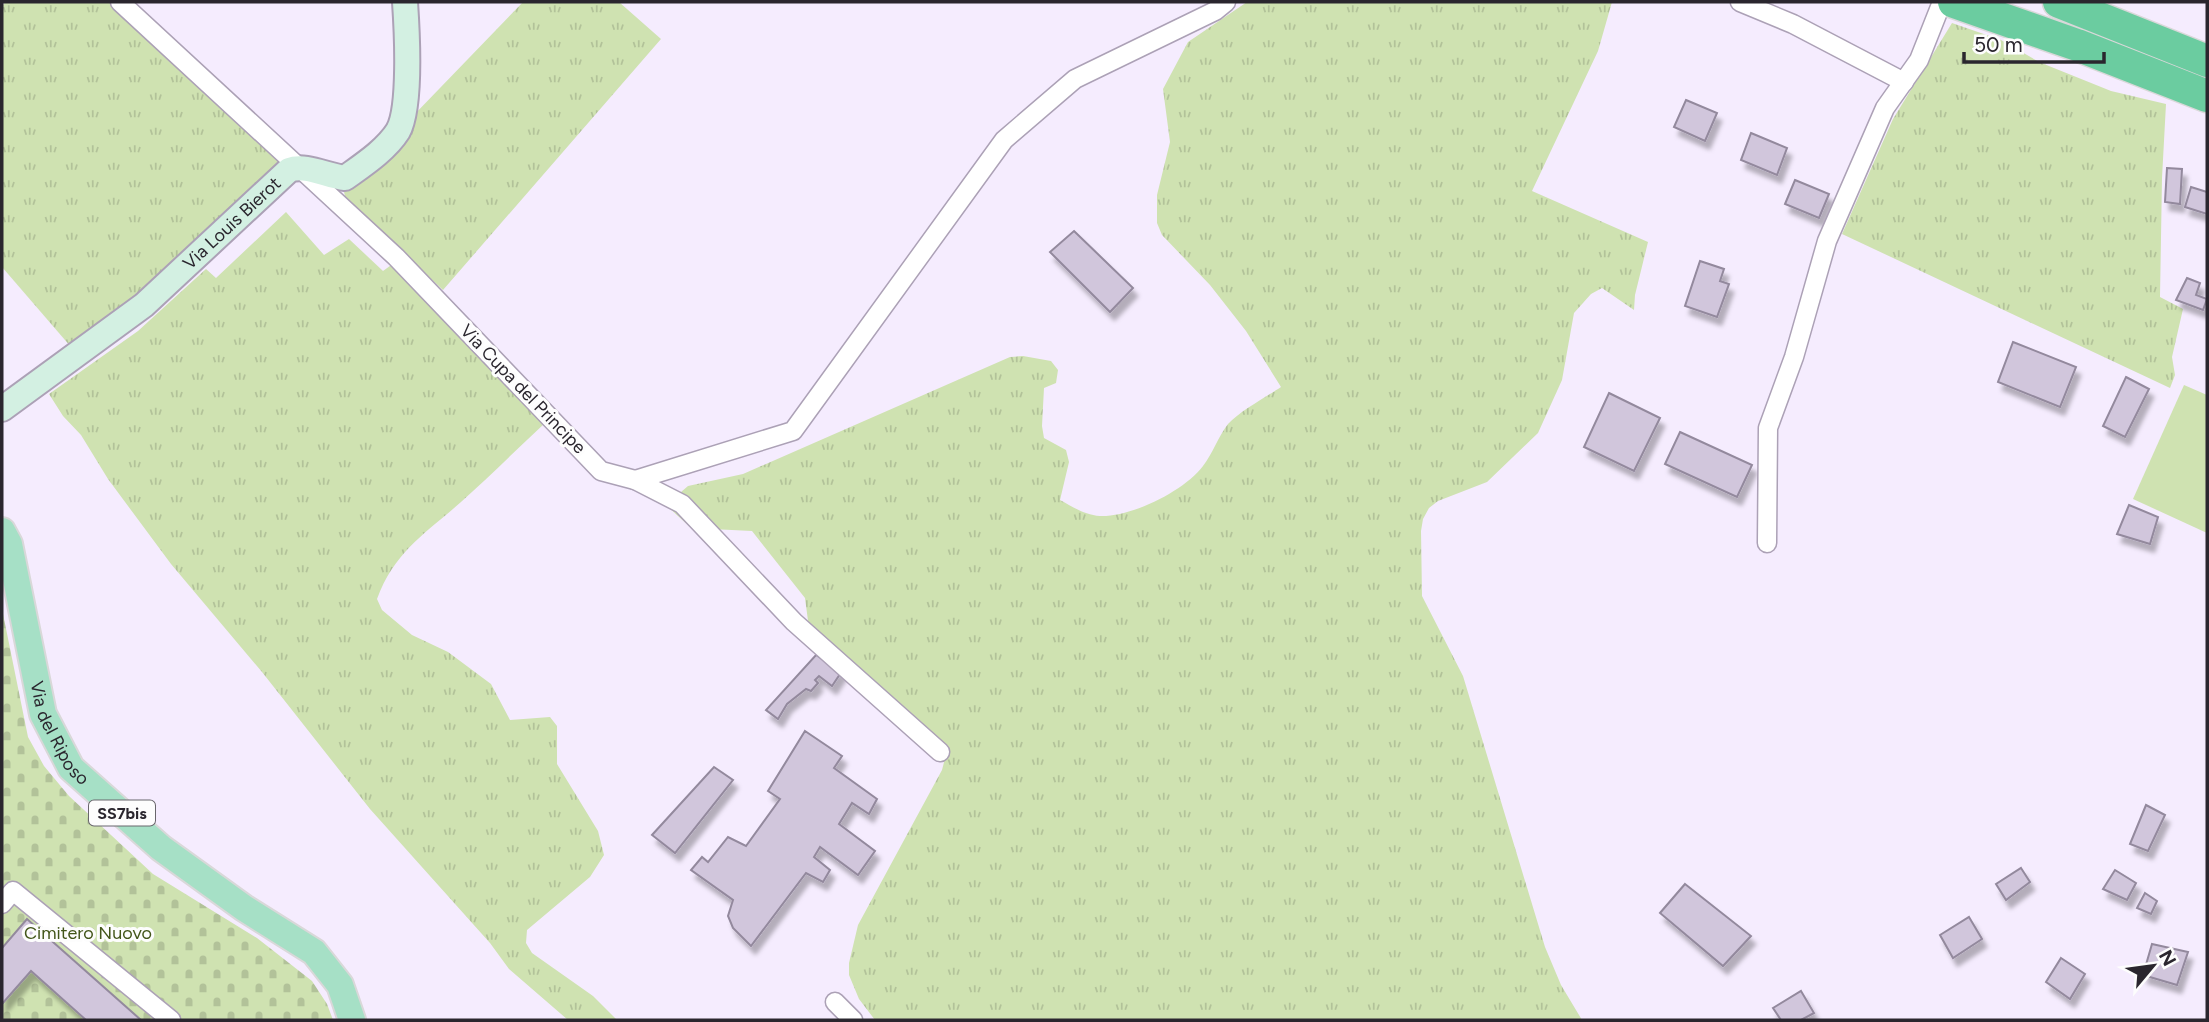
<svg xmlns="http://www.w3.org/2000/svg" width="2209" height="1022" viewBox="0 0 2209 1022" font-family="Figtree,sans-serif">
  <defs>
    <pattern id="grass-tufts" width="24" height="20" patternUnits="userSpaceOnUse" patternTransform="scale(1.75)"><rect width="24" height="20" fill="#cfe2b1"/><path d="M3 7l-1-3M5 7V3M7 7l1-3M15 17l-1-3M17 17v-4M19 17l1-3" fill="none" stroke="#b2c299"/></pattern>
    <pattern id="cemetery-stones" width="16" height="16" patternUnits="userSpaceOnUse" patternTransform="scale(1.75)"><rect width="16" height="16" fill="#cfe2b1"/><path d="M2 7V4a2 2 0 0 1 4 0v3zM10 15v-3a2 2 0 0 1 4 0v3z" fill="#b2c299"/></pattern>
    <filter id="shadow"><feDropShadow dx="4.5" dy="8" stdDeviation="2" flood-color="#0004"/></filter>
  </defs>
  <rect width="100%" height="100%" fill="#f5ecfe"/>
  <g fill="url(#grass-tufts)">
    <path d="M5,2h108l170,157 -142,133 -70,55 -69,-80v-260z"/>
    <path d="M523,2h96l42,37 -218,251 -97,-90 -2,-8 28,-21 39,-53z"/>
    <path d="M1247,2h365l-14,49 -66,140 116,51 -13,53 -1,15 -32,-22 -11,6 -17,19 -12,67 -24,53 -51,49 -49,19 -9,7 -6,11 -2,12 1,65 41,80 82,271 16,38 21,35h-707l-16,-21 -10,-24v-12l9,-38 84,-155 6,-23 -124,-108 -12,12 -7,-53 -53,-67 -61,-3 -25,-23 22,-19 55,-12 267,-117 13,-1 28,5 7,9 -2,13 -12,5 -2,38 2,12 22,12 3,12 -9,38c13,7 25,15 40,16 32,1 84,-25 103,-50 10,-13 15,-29 25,-42 12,-13 38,-27 53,-37l-35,-56 -36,-46 -48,-50 -5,-12v-28l13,-53 -7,-53 25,-47z"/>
    <path d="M1952,23l49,17 38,22 72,29 55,13 -4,74 -2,119 23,12 -11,48 3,18 -5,13 -328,-154 51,-115z"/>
    <path d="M286,212l38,43 25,-16 34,32 11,-8 150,161c-28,26 -55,53 -83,78 -36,32 -66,49 -84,97l5,11 30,25 36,17 43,32 19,36 40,-3 7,9v38l41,67 6,24 -14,22 -63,53 -1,13 6,10 61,43 24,24h-49l-59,-51 -19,-26 -120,-134 -108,-137 -91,-108 -63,-85 -27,-44 -18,-19 -14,-22 89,-63 68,-62 10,9z"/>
  </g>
  <path fill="url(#cemetery-stones)" d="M2,609l26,128 16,29 25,30 84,78 104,64 55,43 15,23 6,16h-331z"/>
  <path fill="#cfe2b1" d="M2184,385l23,10v138l-74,-34z"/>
  <g fill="#d1c6dc" stroke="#93899d" stroke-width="2" filter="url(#shadow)">
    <path d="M1686,100l31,13 -12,28 -31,-14z"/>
    <path d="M1751,133l36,15 -10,27 -36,-15z"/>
    <path d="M2167,168l15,1 -2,35 -15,-2z"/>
    <path d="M1795,180l34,14 -10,24 -34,-14z"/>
    <path d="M2191,187l16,5v22l-22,-7z"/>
    <path d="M1074,231l59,57 -23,24 -60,-60z"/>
    <path d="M1700,261l24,8 -4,12 9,3 -12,33 -32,-11z"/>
    <path d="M2187,278l13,5 -4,12 11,4 -4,11 -27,-10z"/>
    <path d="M2013,342l63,25 -16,40 -62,-25z"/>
    <path d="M2126,377l23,12 -24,48 -22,-11z"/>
    <path d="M1609,393l51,25 -26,53 -50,-24z"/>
    <path d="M1680,432l72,33 -15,32 -72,-33z"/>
    <path d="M2129,505l29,12 -8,27 -33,-10z"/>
    <path d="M816,655l26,16 -10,15 -13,-10 -4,4 3,3 -7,8 -5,-2 -19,15 -9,15 -12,-9z"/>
    <path d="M805,731l37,25 -8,12 43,31 -8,15 -17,-11 -13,21 36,27 -17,24 -38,-28 -6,10 16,13 -7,12 -17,-9 -55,73 -18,-18 -5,-12 5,-16 -42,-30 11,-13 6,5 20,-25 18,9 34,-47 -12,-8z"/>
    <path d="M714,767l19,13 -58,73 -23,-18z"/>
    <path d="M2146,805l19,10 -17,36 -18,-7z"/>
    <path d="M2021,868l9,14 -24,18 -10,-16z"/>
    <path d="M2115,870l21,13 -9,17 -24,-11z"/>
    <path d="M1685,884l66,52 -28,30 -63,-53z"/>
    <path d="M2145,893l12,8 -6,13 -14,-6z"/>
    <path d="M1969,917l13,22 -29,19 -13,-23z"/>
    <path d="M27,919l114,101h-55l-55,-49 -29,33v-56z"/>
    <path d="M2152,944l36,8 -11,33 -34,-10z"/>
    <path d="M2061,958l24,16 -15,25 -24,-17z"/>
    <path d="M1801,991l13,22 -13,7h-20l-8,-12z"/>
  </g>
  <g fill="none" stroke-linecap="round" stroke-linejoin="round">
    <defs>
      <g id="street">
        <path d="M120,2l276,255 205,214 34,9 47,24 112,118 146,130"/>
        <path d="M1740,2l53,22 111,58"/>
        <path d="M635,480l158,-49 211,-291 71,-61 140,-68 11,-9"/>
        <path d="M1767,543l1,-115 26,-71 33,-116 58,-133 34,-48 23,-58"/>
        <path d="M2,904l11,-13 158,129"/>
        <path d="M835,1002l18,18"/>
      </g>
      <g id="secondary">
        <path id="s1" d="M2,409l142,-104 145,-135c17,-6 38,6 56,8 18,-13 41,-28 53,-47 13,-23 9,-100 7,-129"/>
      </g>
      <g id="primary">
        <path id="s2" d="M2,531l7,13 34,170 28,54 90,80 83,60 70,44 26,33 12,35"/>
      </g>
      <g id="highway">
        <path d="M1954,2l123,43 130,51"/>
        <path d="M2059,2l148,59"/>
      </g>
    </defs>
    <use href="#street" stroke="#aca1b6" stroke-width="21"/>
    <use href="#secondary" stroke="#aca1b6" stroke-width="28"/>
    <use href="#primary" stroke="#d9d8d9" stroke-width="30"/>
    <use href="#highway" stroke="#d9d8d9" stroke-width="35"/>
    <use href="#street" stroke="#fff" stroke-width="18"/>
    <use href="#secondary" stroke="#d3f0e2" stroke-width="24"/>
    <use href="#primary" stroke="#a6e0c6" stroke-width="26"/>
    <use href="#highway" stroke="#6bcca0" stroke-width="32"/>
  </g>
  <g text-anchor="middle" stroke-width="6" stroke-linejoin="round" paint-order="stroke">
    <rect fill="#fdfdfd" stroke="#69666c" stroke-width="2" x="89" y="800.5" width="66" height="25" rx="5"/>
    <g font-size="16" font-weight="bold" fill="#2a262e">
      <text x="122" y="819">SS7bis</text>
    </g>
    <g font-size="18" fill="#2a262e" stroke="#fdfdfd">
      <text dy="6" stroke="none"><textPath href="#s1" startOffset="296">Via Louis Bierot</textPath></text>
      <text transform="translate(523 389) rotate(46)" y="6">Via Cupa del Principe</text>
      <text dy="6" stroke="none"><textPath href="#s2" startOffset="212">Via del Riposo</textPath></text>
    </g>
    <g font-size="18" fill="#43561a" stroke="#fdfdfd">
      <text x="88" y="939">Cimitero Nuovo</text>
    </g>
  </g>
  <rect width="2209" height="1022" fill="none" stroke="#2a262e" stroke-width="7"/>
  <g transform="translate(2153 966) rotate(61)" stroke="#fdfdfd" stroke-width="5" paint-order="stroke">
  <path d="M0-5L12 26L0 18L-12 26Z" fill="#2a262e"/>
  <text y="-10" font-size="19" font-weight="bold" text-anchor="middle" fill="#2a262e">N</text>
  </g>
  <path d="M1964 52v10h140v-10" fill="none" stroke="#2a262e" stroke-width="3.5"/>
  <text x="1974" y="52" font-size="21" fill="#2a262e" stroke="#fdfdfd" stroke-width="5" paint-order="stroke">50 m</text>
</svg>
